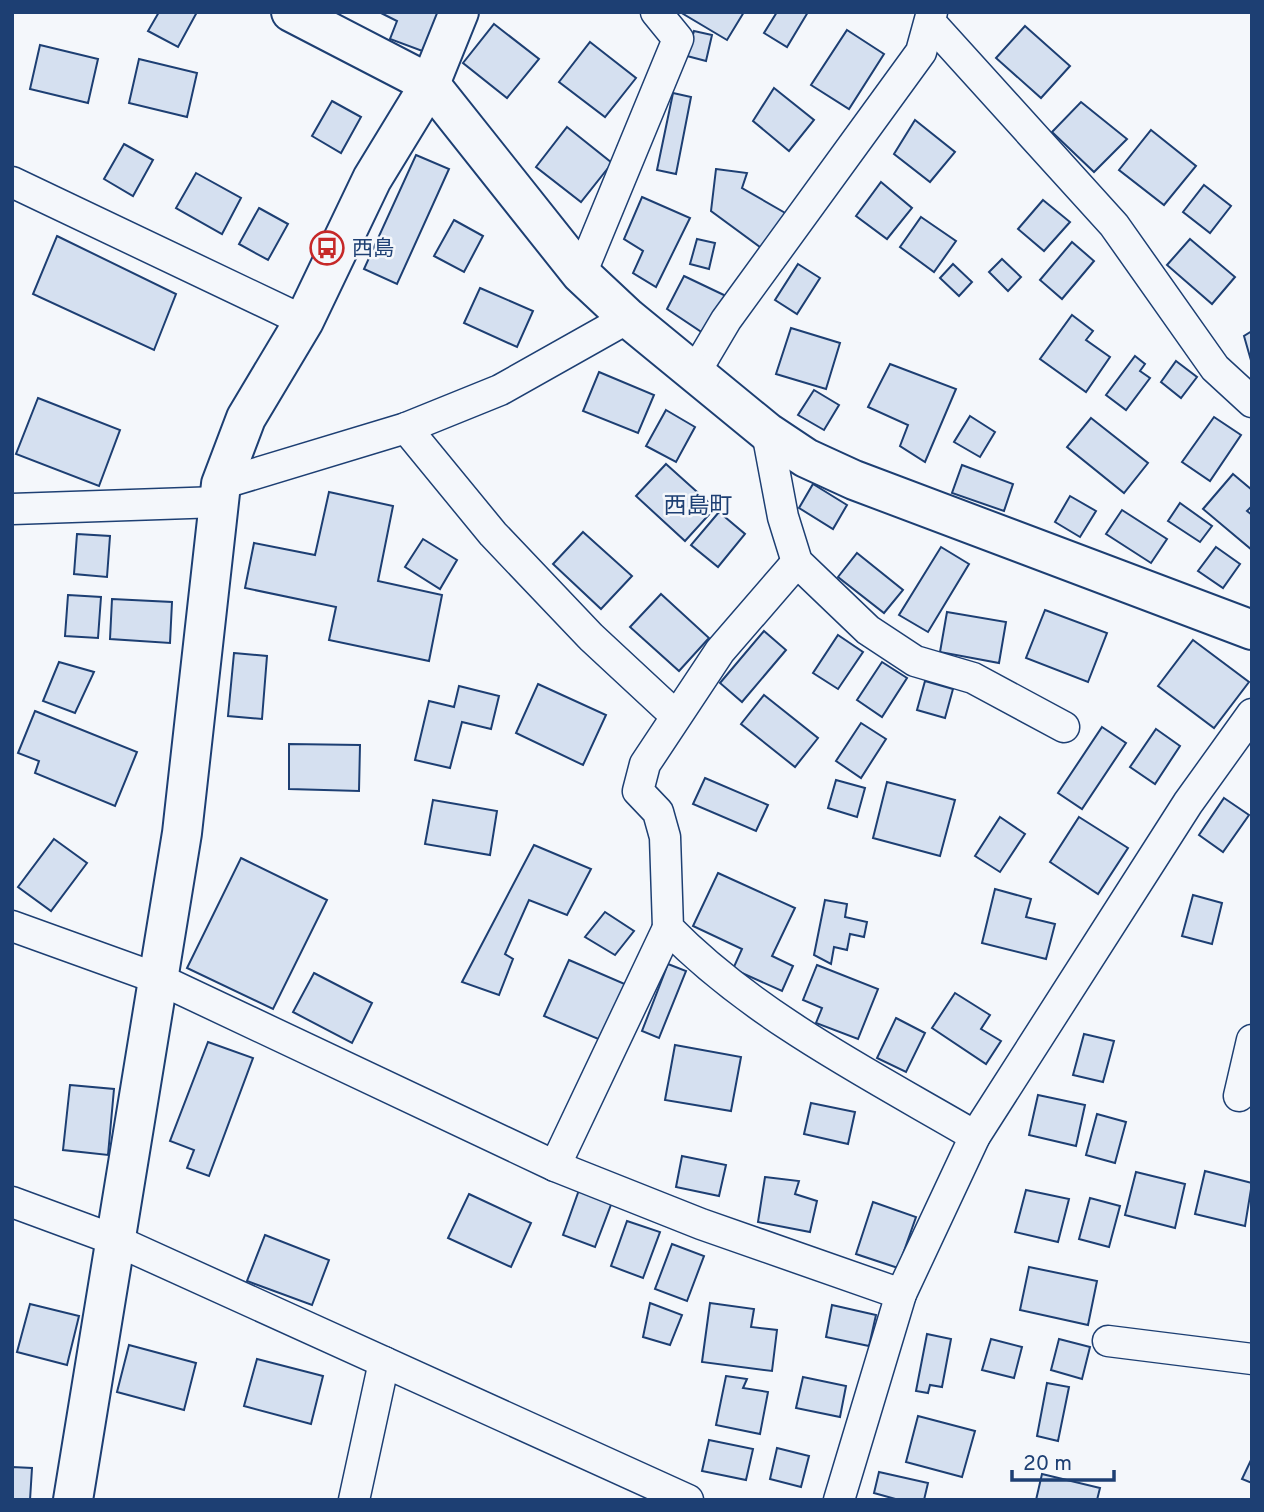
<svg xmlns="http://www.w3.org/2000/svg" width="1264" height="1512" viewBox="0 0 1264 1512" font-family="Overpass,'Noto Sans JP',sans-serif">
  <rect width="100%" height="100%" fill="#f4f7fb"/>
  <g fill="#d5e0f0" stroke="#1d3f73" stroke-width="2">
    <path d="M159,12h38l-19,35 -30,-16z"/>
    <path d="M379,12h62l-16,40 -35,-13 7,-18z"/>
    <path d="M680,12h64l-17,28z"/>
    <path d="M777,12h31l-21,35 -23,-14z"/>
    <path d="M494,24l45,35 -32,39 -44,-35z"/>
    <path d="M1025,26l45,40 -29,32 -45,-40z"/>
    <path d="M847,30l37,24 -35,55 -38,-24z"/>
    <path d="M694,31l18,4 -6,26 -19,-5z"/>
    <path d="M590,42l46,36 -31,39 -46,-35z"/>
    <path d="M40,45l58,14 -10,44 -58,-14z"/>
    <path d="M139,59l58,14 -10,44 -58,-14z"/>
    <path d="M774,88l40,32 -25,31 -36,-30z"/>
    <path d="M673,93l18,4 -15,77 -19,-4z"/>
    <path d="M332,101l29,16 -20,36 -29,-17z"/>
    <path d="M1081,102l46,37 -33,33 -42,-40z"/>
    <path d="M915,120l40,32 -25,30 -36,-28z"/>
    <path d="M567,127l45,36 -31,39 -45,-35z"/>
    <path d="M1151,130l45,36 -32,39 -45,-35z"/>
    <path d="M124,144l29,16 -20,36 -29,-17z"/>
    <path d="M416,155l33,14 -52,115 -33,-15z"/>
    <path d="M716,169l31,4 -5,15 45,26 -23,36 -53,-39z"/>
    <path d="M196,173l45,25 -19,36 -46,-26z"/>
    <path d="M881,182l31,26 -25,31 -31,-23z"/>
    <path d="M1204,185l27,21 -21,27 -27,-21z"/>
    <path d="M642,197l48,21 -34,69 -23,-14 10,-22 -19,-12z"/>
    <path d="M1043,200l27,22 -26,29 -26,-22z"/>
    <path d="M259,208l29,16 -20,36 -29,-16z"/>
    <path d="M921,217l35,24 -22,31 -34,-25z"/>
    <path d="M454,220l29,16 -19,36 -30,-16z"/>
    <path d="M57,236l119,58 -22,56 -121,-56z"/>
    <path d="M697,239l18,4 -6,26 -19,-5z"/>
    <path d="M1190,239l45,38 -23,27 -45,-39z"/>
    <path d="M1072,242l22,19 -32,38 -22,-19z"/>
    <path d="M1002,259l19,18 -13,14 -19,-19z"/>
    <path d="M798,264l22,14 -23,36 -22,-14z"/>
    <path d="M953,264l19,18 -13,14 -19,-18z"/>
    <path d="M684,276l42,20 -23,37 -36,-24z"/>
    <path d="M480,288l53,23 -16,36 -53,-24z"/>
    <path d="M1072,315l21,16 -7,9 24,17 -24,35 -46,-33z"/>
    <path d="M791,328l49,15 -14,46 -50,-15z"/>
    <path d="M1252,331v33l-8,-28z"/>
    <path d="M1135,356l10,8 -5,7 10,7 -24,32 -20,-15z"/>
    <path d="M1176,361l21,16 -16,21 -20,-16z"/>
    <path d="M890,364l66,25 -31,73 -25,-16 8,-21 -40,-18z"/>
    <path d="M599,372l55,23 -16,38 -55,-22z"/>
    <path d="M814,390l25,15 -15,25 -26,-15z"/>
    <path d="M38,398l82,32 -21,56 -83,-32z"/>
    <path d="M666,410l29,17 -19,35 -30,-16z"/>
    <path d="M970,416l25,16 -15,25 -26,-15z"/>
    <path d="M1214,417l27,18 -31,46 -28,-19z"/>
    <path d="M1091,418l57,45 -24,30 -57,-46z"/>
    <path d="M666,464l49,44 -30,33 -49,-45z"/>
    <path d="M962,465l51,19 -9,27 -52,-18z"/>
    <path d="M1233,474l19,16v16l-5,5 5,4v35l-49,-41z"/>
    <path d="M813,484l34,21 -14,24 -34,-21z"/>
    <path d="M329,492l64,14 -15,75 64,14 -13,66 -100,-21 7,-33 -91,-19 9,-45 61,12z"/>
    <path d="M1070,496l26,15 -16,26 -25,-15z"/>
    <path d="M1180,503l32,23 -12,16 -32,-21z"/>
    <path d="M1122,510l45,29 -16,24 -45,-29z"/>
    <path d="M719,512l26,22 -27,33 -27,-22z"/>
    <path d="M583,532l49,44 -31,33 -48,-45z"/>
    <path d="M77,534l33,2 -3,41 -33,-3z"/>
    <path d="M423,539l34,21 -17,29 -35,-22z"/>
    <path d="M941,547l28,17 -41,68 -29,-17z"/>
    <path d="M1216,547l24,17 -17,24 -25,-17z"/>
    <path d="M857,553l46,37 -19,23 -46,-36z"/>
    <path d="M661,594l48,44 -30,33 -49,-44z"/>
    <path d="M68,595l33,2 -3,41 -33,-2z"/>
    <path d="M112,599l60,3 -2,41 -60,-4z"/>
    <path d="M1045,610l62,23 -19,49 -62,-24z"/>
    <path d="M947,612l59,10 -7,41 -59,-11z"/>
    <path d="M764,631l22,19 -44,52 -22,-19z"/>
    <path d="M838,635l25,17 -25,37 -25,-16z"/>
    <path d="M1193,640l56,42 -35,46 -56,-42z"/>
    <path d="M234,653l33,3 -5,63 -34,-3z"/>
    <path d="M59,662l35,10 -19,41 -32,-12z"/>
    <path d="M882,662l25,16 -25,39 -25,-17z"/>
    <path d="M925,681l28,8 -8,29 -28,-8z"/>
    <path d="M538,684l68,31 -23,50 -67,-32z"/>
    <path d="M459,686l40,10 -8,33 -29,-7 -12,46 -35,-8 14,-59 25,6z"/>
    <path d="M764,695l54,43 -23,29 -54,-43z"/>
    <path d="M35,711l102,41 -22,54 -80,-33 4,-12 -21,-8z"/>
    <path d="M861,723l25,16 -25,39 -25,-17z"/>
    <path d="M1102,727l24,16 -44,66 -24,-16z"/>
    <path d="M1156,729l24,17 -25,38 -25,-17z"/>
    <path d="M289,744l71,1 -1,46 -70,-2z"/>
    <path d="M705,778l63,27 -12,26 -63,-27z"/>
    <path d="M836,780l29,8 -8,29 -29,-9z"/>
    <path d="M887,782l68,18 -15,56 -67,-18z"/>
    <path d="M1224,798l25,17 -26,37 -24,-17z"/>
    <path d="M433,800l64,11 -7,44 -65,-11z"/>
    <path d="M1000,817l25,17 -25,38 -25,-16z"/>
    <path d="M1079,817l49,31 -30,46 -48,-32z"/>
    <path d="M54,839l33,24 -36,48 -33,-24z"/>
    <path d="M534,845l57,24 -24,46 -38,-15 -24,54 8,5 -14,36 -37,-13z"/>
    <path d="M241,858l86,42 -54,109 -86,-41z"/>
    <path d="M718,873l77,35 -23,48 21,10 -11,25 -49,-22 9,-20 -49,-23z"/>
    <path d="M995,889l36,10 -5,18 29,7 -9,35 -64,-16z"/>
    <path d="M1193,895l29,8 -10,41 -30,-8z"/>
    <path d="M825,900l22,4 -2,13 22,5 -3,15 -14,-3 -3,16 -13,-3 -3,17 -17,-9z"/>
    <path d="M605,912l29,19 -19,24 -30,-18z"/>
    <path d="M569,960l58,25 -24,56 -59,-25z"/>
    <path d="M668,964l18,7 -27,67 -17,-7z"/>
    <path d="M817,965l61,24 -20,50 -42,-16 6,-15 -19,-8z"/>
    <path d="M314,973l58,30 -20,40 -59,-31z"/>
    <path d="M955,993l35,22 -9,14 20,12 -15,23 -54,-36z"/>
    <path d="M896,1018l29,15 -19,39 -29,-14z"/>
    <path d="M1084,1034l30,7 -11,41 -30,-7z"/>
    <path d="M208,1042l45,16 -44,118 -22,-8 7,-18 -24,-9z"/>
    <path d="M675,1045l66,12 -10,54 -66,-11z"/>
    <path d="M70,1085l44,4 -6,66 -45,-5z"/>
    <path d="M1038,1095l47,10 -9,41 -47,-11z"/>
    <path d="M811,1103l44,9 -7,32 -44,-10z"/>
    <path d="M1097,1114l29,8 -11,41 -29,-8z"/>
    <path d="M682,1156l44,9 -7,31 -43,-9z"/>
    <path d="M1205,1171l47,12 -7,43 -50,-12z"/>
    <path d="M1136,1172l49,12 -10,44 -50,-13z"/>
    <path d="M765,1177l34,4 -4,13 22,7 -7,31 -52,-10z"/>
    <path d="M579,1190l33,12 -17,45 -32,-12z"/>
    <path d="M1026,1190l43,9 -11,43 -43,-10z"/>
    <path d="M469,1194l62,29 -20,44 -63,-29z"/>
    <path d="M1090,1198l30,8 -11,41 -30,-8z"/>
    <path d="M873,1202l43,15 -18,51 -42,-14z"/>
    <path d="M627,1221l33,11 -17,46 -32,-12z"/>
    <path d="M265,1235l64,25 -17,45 -65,-24z"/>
    <path d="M672,1244l32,12 -17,45 -32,-12z"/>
    <path d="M1029,1267l68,14 -9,44 -68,-15z"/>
    <path d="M650,1303l32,12 -12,30 -27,-8z"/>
    <path d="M710,1303l44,6 -3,18 26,3 -5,41 -70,-9z"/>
    <path d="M30,1304l49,12 -12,49 -50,-13z"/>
    <path d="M832,1305l44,10 -7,31 -43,-9z"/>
    <path d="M927,1334l24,5 -9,48 -12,-2 -2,8 -12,-2z"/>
    <path d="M991,1339l31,8 -8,31 -32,-8z"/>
    <path d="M1059,1339l31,8 -8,32 -31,-9z"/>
    <path d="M129,1345l67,18 -12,47 -67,-18z"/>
    <path d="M257,1359l66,17 -12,48 -67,-18z"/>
    <path d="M726,1376l21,3 -4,9 25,4 -8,42 -44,-9z"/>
    <path d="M803,1377l43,9 -6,31 -44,-9z"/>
    <path d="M1047,1383l22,4 -11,54 -21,-5z"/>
    <path d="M918,1416l57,15 -13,46 -56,-15z"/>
    <path d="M709,1440l44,9 -7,31 -44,-9z"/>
    <path d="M777,1448l32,8 -8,31 -31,-8z"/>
    <path d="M1252,1458v25l-10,-4z"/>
    <path d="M12,1467l20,1 -2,32h-18z"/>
    <path d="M879,1472l49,11 -4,17h-25l-25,-7z"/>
    <path d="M1042,1474l58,14 -3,12h-61z"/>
  </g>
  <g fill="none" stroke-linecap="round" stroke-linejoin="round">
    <defs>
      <g id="minor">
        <path d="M931,23l183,202 101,143 37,34"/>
        <path d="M12,182l292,139"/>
        <path d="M581,274l97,-235 -22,-27"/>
        <path d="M694,374l32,-54 195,-268 11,-40"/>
        <path d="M406,428l87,106 98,103 85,79"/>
        <path d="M767,432l16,85 14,45 71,68 47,31 58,17 91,49"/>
        <path d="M221,484l185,-56 94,-38 128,-72"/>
        <path d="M12,509l207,-7"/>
        <path d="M797,562l-77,89 -75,113 -7,27 20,21 7,25 3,91c86,88 201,146 307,208"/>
        <path d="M12,926l147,53 396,187 146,58 200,70"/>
        <path d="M1239,1096l13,-56"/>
        <path d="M555,1166l113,-238"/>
        <path d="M12,1202l103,38 573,260"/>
        <path d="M1108,1341l144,18"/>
        <path d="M354,1500l30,-138"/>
        <path d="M839,1500l62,-206 74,-158 213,-333 64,-89"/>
      </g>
      <g id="tertiary">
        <path d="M291,12l139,72 151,190 47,44 139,114 39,26 48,22 398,150"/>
        <path d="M73,1500l109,-667 39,-349 25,-66 58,-97 68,-142 58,-95 29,-72"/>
      </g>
    </defs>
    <use href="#minor" stroke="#1d3f73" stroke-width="33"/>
    <use href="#tertiary" stroke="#1d3f73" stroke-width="42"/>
    <use href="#minor" stroke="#f4f7fb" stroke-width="30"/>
    <use href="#tertiary" stroke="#f4f7fb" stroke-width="38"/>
  </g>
  <defs>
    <symbol id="bus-ring" viewBox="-11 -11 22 22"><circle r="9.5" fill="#f4f7fb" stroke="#c62828" stroke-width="1.5"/><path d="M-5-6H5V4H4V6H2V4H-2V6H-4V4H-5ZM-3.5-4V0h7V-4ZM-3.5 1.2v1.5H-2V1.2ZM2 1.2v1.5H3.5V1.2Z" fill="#c62828"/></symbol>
  </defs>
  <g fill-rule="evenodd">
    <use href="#bus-ring" x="308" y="229" width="38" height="38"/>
  </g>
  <g text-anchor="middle" stroke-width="5" stroke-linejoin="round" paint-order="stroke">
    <g font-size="21" fill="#1d3f73" stroke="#f4f7fb" text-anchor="start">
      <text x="352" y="255">西島</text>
    </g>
    <g font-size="23" fill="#1d3f73" stroke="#f4f7fb">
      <text x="698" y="513">西島町</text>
    </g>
  </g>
  <rect width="1264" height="1512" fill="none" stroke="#1d3f73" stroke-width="28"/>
  <path d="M1012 1470v10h102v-10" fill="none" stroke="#1d3f73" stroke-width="3.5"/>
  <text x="1023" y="1470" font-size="21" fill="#1d3f73" stroke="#f4f7fb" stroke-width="5" paint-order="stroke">20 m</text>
</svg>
